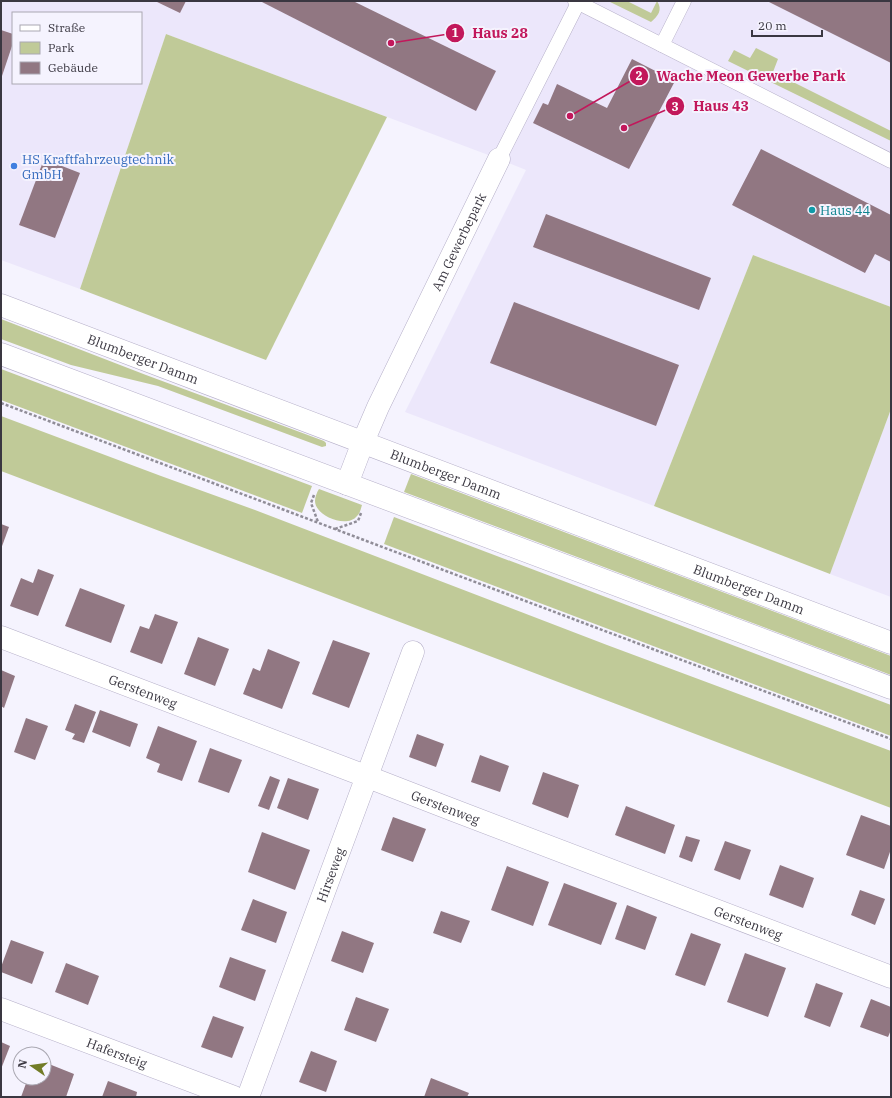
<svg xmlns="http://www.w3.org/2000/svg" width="892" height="1098" viewBox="0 0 892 1098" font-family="'IBM Plex Serif',serif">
  <rect width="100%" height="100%" fill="#f5f3fe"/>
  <g fill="#ece7fb" fill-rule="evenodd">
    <path d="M1,1h890v306l-138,-52 -99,251 -249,-94 121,-242 -27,-11 -333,-125 -86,255 -79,-29zM13,13h128v70h-128z"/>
    <path d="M891,409v188l-61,-23z"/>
  </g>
  <g fill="#c0ca98">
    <path d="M608,1h19l24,12 6,-12c6,9 1,15 -6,21z"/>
    <path d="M166,34l221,83 -121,243 -186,-71z"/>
    <path d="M756,48l22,11 -5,13 118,59v10l-163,-80 6,-11 16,8z"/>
    <path d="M753,255l138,52v102l-61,165 -176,-68z"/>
    <path d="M1,319l145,56 178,66 2,2v3l-4,1 -164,-61 -87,-21 -70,-26z"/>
    <path d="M1,369l311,117 -10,27 -301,-113z"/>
    <path d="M1,416l160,60 94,34 352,135 284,106v57l-890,-337z"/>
    <path d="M411,474l480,182v19l-487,-183z"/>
    <path d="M319,489l43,16c-1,3 -2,9 -5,11 -10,13 -42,0 -42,-15 0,-4 2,-9 4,-12z"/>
    <path d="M394,517l497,188v31l-507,-192z"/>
  </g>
  <g fill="#917782">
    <path d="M155,1h31l-6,12z"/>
    <path d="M260,1h93l143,70 -20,40z"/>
    <path d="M767,1h124v62z"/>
    <path d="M1,30l12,4v9l-12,36z"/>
    <path d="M632,59l43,22 -46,88 -96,-46 10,-20 5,2 9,-21 50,24z"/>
    <path d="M761,149l130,66v47l-16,-8 -10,19 -133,-68z"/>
    <path d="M44,159l36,14 -25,65 -36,-13z"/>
    <path d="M546,214l165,64 -12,32 -166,-63z"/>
    <path d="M514,302l165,63 -23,61 -166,-63z"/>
    <path d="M1,524l8,3 -8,22z"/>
    <path d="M38,569l16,6 -16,41 -28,-10 11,-28 12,5z"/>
    <path d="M80,588l45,17 -14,38 -46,-17z"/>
    <path d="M155,614l23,8 -16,42 -32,-12 10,-26 9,3z"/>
    <path d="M198,637l31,12 -14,37 -31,-12z"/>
    <path d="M333,640l37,13 -21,55 -37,-14z"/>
    <path d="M268,649l32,13 -18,47 -39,-15 10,-26 7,3z"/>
    <path d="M1,670l14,6 -11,32 -3,-2z"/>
    <path d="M75,704l21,8 -12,31 -12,-4 3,-5 -10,-4z"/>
    <path d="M100,710l38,14 -8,23 -38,-15z"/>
    <path d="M26,718l22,8 -13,34 -21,-8z"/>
    <path d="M158,726l39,15 -15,40 -25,-9 3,-8 -14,-6z"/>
    <path d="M417,734l27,10 -8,23 -27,-10z"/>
    <path d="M210,748l32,12 -13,33 -31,-11z"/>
    <path d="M480,755l29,11 -9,26 -29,-10z"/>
    <path d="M543,772l36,13 -11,33 -36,-14z"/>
    <path d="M270,776l10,4 -11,30 -11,-4z"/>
    <path d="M288,778l31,11 -11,31 -31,-12z"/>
    <path d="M626,806l49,19 -10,29 -50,-19z"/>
    <path d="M861,815l30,11v23l-7,20 -38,-14z"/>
    <path d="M393,817l33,12 -13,33 -32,-12z"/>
    <path d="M262,832l48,18 -15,40 -47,-18z"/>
    <path d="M686,836l14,4 -8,22 -13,-5z"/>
    <path d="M725,841l26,9 -11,30 -26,-10z"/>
    <path d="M780,865l34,13 -11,30 -34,-13z"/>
    <path d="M507,866l42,16 -16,44 -42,-16z"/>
    <path d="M564,883l53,20 -16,42 -53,-20z"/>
    <path d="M860,890l25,9 -10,26 -24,-10z"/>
    <path d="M253,899l34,13 -11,31 -35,-13z"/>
    <path d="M627,905l30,12 -12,33 -30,-11z"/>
    <path d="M441,911l29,10 -9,22 -28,-10z"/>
    <path d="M342,931l32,12 -11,30 -32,-12z"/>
    <path d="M691,933l30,11 -16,42 -30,-11z"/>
    <path d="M11,940l33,12 -12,32 -31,-12v-5z"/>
    <path d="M745,953l41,15 -18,49 -41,-15z"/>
    <path d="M230,957l36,13 -11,31 -36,-14z"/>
    <path d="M66,963l33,13 -11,29 -33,-13z"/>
    <path d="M816,983l27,10 -13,34 -26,-10z"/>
    <path d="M356,997l33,12 -13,33 -32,-12z"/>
    <path d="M871,999l20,8v23l-3,7 -28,-10z"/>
    <path d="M213,1016l31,11 -12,31 -31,-11z"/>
    <path d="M1,1042l9,4 -9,23z"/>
    <path d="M311,1051l26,10 -11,31 -27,-10z"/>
    <path d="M44,1062l30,12 -8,23h-45l7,-19h16z"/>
    <path d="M431,1078l38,15 -2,4h-43z"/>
    <path d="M108,1081l29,11 -1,5h-34z"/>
  </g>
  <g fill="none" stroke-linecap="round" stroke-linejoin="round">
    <defs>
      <g id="lane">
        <path d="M575,1l316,160"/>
        <path d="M662,45l22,-44"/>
        <path d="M499,159l79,-156"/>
      </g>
      <g id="street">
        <path id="s1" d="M347,484l16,-42 15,-35 121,-248"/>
        <path id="s2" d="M1,637l367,140 85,33 438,167"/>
        <path id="s3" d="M1,1009l233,88"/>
        <path id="s4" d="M248,1097l165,-445"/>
      </g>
      <g id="secondary">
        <path id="s5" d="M1,305l890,338"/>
        <path d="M1,354l890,334"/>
      </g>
    </defs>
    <use href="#lane" stroke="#b5afc8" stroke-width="15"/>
    <use href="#street" stroke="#b5afc8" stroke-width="23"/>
    <use href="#secondary" stroke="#b5afc8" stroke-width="23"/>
    <g stroke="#908d98" stroke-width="2.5" stroke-dasharray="3 2" stroke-linecap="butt">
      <path d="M1,403l890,336"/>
      <path d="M314,495l-3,8 7,19"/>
      <path d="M335,529l23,-8 3,-8"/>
    </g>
    <use href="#lane" stroke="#fff" stroke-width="14"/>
    <use href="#street" stroke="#fff" stroke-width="22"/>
    <use href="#secondary" stroke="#fff" stroke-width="22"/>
  </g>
  <circle fill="#3f7fe0" stroke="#f5f3fe" stroke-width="1.5" cx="14" cy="166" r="4"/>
  <circle fill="#0f9aa8" stroke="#f5f3fe" stroke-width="1.5" cx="812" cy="210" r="4"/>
  <g text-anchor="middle" stroke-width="4" stroke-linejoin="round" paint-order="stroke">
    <g font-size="13" fill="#366cbe" stroke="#f5f3fe" text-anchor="start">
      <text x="22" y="164">HS Kraftfahrzeugtechnik<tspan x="22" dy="15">GmbH</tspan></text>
    </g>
    <g font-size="13" fill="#0d838f" stroke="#f5f3fe" text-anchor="start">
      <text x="820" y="215">Haus 44</text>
    </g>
    <g font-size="13" fill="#3a3741" stroke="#f5f3fe">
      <text dy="5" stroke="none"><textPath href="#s1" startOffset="267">Am Gewerbepark</textPath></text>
      <text dy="5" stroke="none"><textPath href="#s5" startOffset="152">Blumberger Damm</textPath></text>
      <text dy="5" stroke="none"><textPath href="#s5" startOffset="476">Blumberger Damm</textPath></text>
      <text dy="5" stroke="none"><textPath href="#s5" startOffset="800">Blumberger Damm</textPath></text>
      <text dy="5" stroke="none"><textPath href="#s2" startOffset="152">Gerstenweg</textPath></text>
      <text dy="5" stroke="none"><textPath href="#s2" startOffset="476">Gerstenweg</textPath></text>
      <text dy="5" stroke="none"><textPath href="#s4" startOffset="237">Hirseweg</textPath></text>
      <text dy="5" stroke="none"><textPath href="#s2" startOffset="800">Gerstenweg</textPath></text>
      <text dy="5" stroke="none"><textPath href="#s3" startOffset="124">Hafersteig</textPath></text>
    </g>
  </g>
  <path fill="none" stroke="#c2185b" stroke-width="1.5" d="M391 43L455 33M570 116L639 76M624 128L675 106"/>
  <g fill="#c2185b" stroke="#f5f3fe" stroke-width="1.5">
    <circle cx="391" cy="43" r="4"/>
    <circle cx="570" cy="116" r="4"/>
    <circle cx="624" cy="128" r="4"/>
    <circle cx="455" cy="33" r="10"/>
    <circle cx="639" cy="76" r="10"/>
    <circle cx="675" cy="106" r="10"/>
  </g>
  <g font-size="12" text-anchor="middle" font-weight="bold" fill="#fff">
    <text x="455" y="37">1</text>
    <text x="639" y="80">2</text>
    <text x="675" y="111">3</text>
  </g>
  <g font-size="14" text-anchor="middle" font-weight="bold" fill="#c2185b" stroke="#f5f3fe" stroke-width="4" stroke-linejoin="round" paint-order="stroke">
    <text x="500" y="38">Haus 28</text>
    <text x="751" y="81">Wache Meon Gewerbe Park</text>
    <text x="721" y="111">Haus 43</text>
  </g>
  <rect width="892" height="1098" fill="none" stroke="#3a3741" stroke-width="4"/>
  <rect x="12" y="12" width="130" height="72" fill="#f5f3fe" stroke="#aaa8b2"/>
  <rect x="20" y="25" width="20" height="6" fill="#ffffff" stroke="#aaa8b2"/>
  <text x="48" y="32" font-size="12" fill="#3a3741">Straße</text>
  <rect x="20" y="42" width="20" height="12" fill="#c0ca98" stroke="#aaa8b2"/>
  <text x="48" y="52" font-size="12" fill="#3a3741">Park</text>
  <rect x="20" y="62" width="20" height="12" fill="#917782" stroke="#aaa8b2"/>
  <text x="48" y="72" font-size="12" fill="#3a3741">Gebäude</text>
  <g transform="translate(32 1066) rotate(283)"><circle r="19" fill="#f5f3fe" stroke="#aaa8b2"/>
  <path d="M0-3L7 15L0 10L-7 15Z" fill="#727c27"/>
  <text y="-6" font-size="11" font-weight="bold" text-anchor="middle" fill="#3a3741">N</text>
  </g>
  <path d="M752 30v6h70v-6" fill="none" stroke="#3a3741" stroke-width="2"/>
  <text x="758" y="30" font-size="12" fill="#3a3741" stroke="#f5f3fe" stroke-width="3" paint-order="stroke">20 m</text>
</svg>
